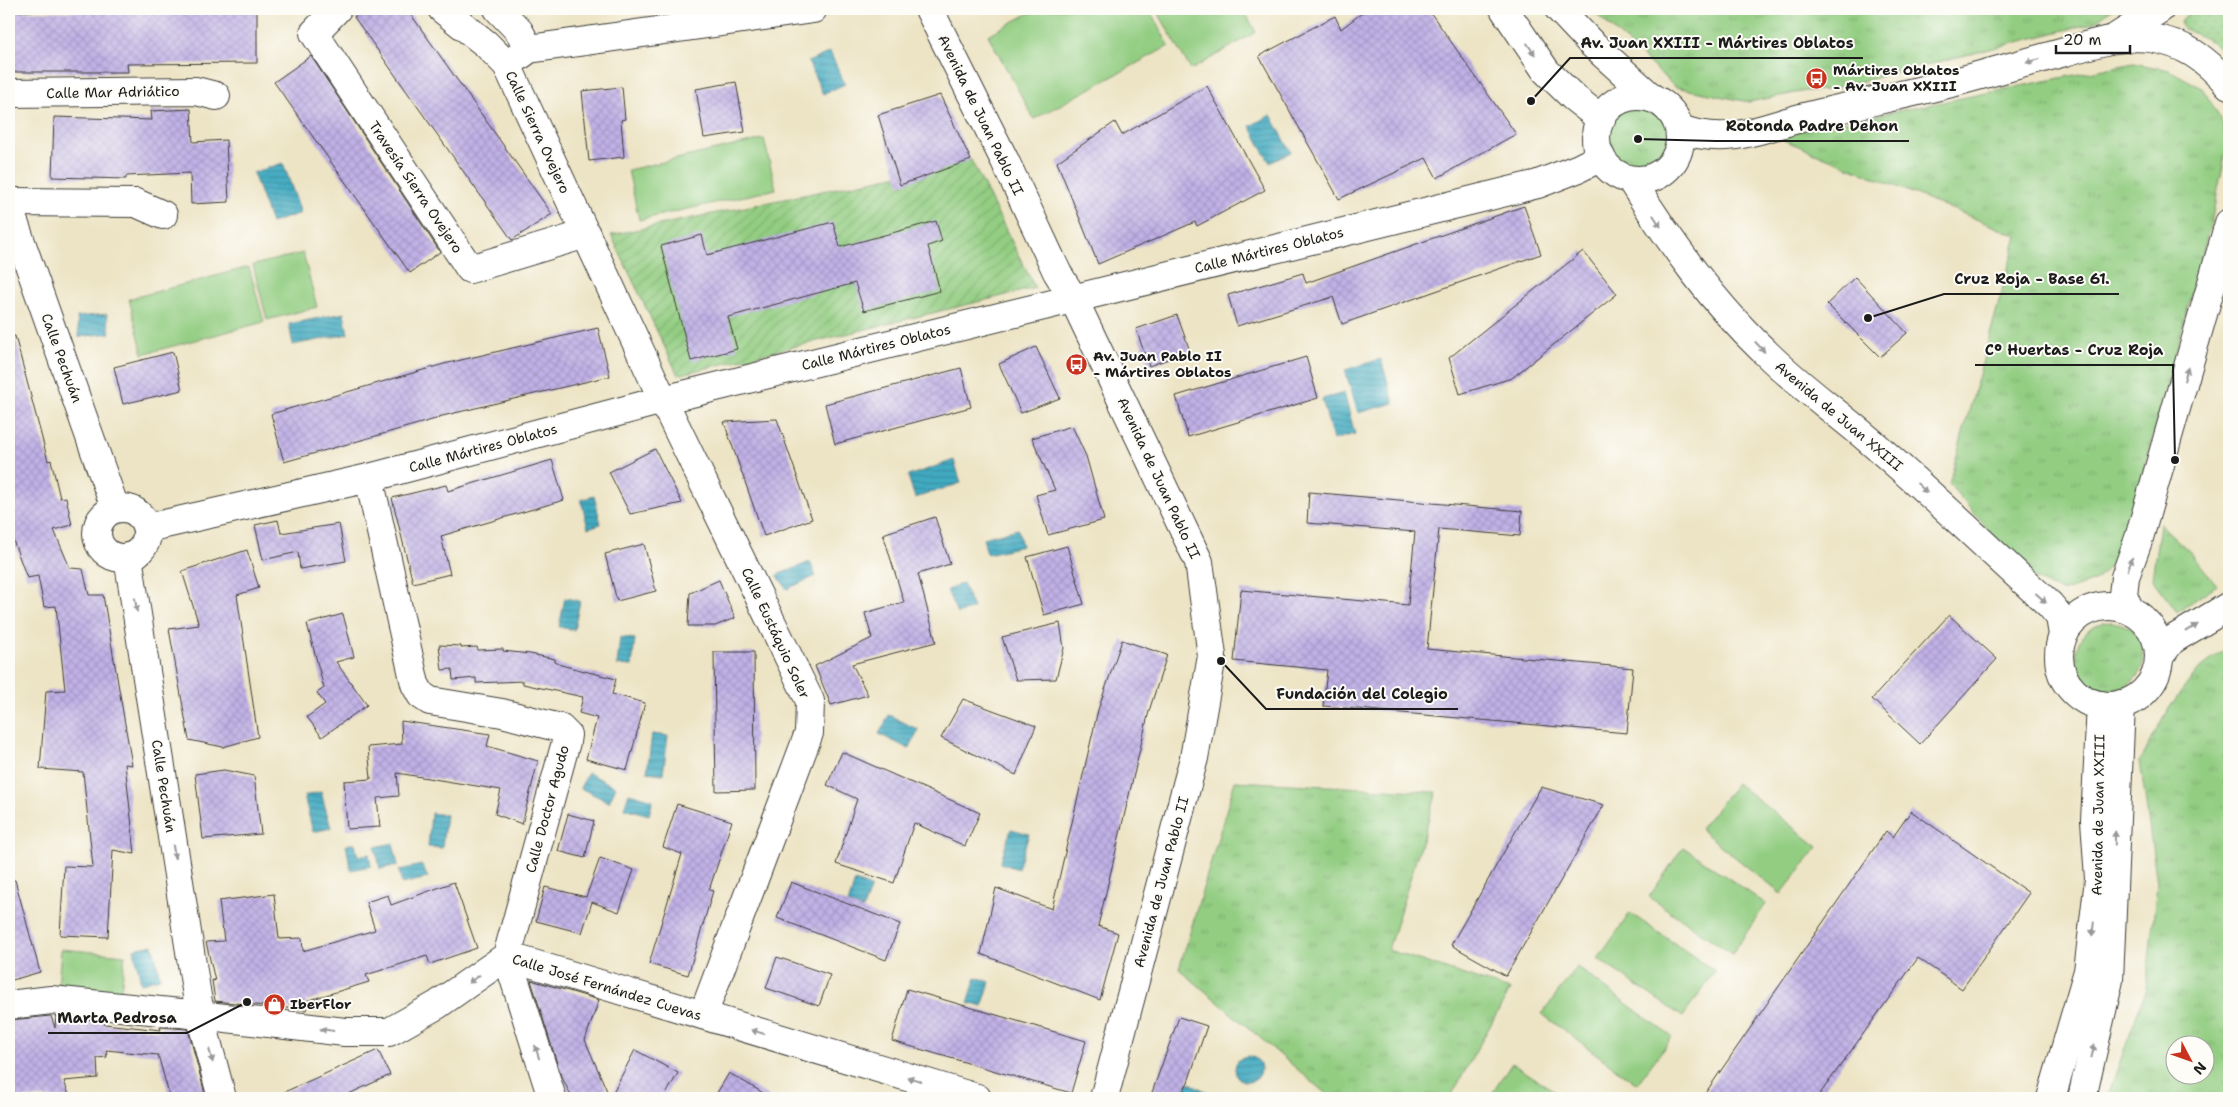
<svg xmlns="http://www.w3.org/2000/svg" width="2238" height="1107" viewBox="0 0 2238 1107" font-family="'Shantell Sans',sans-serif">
  <defs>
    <pattern id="grass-dots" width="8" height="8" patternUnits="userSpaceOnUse" patternTransform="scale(1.25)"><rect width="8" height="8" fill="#93cd82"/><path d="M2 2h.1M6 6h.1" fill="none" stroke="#7eaf70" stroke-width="1.8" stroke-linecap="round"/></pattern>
    <pattern id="park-tufts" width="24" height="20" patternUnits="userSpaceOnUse" patternTransform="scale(1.25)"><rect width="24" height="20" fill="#93cd82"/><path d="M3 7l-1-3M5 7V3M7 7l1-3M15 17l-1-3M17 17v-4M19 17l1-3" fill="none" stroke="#7eaf70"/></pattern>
    <pattern id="garden-furrows" width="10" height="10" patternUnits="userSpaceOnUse" patternTransform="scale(1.25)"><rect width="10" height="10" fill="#93cd82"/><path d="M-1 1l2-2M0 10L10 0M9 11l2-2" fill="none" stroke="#7eaf70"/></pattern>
    <pattern id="water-rules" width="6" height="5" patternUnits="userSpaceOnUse" patternTransform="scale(1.25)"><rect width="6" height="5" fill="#41aac1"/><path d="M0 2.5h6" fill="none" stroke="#368a9c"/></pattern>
    <pattern id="building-cross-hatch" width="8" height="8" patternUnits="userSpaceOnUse" patternTransform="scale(1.25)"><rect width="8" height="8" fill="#c0b1e6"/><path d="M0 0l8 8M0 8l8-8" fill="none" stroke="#a498c5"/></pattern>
  </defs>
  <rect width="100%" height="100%" fill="#fdfcf7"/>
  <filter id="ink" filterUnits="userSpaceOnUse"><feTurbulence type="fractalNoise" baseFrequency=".02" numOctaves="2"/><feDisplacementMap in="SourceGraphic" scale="10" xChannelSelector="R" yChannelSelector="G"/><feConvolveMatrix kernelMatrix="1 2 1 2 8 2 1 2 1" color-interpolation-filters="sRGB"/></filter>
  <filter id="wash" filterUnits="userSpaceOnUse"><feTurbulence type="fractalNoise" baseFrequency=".0096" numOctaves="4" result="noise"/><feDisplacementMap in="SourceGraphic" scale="20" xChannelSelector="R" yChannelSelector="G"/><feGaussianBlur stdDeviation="1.12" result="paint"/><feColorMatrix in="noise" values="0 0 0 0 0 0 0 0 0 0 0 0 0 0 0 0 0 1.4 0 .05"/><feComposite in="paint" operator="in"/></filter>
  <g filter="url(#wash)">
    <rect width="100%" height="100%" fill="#ede4c5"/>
    <path fill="url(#grass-dots)" stroke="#58744f" d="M2192,9h37v49l-16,-16 -29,-13 -4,-6z"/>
    <g fill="url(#park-tufts)" stroke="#58744f" fill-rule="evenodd">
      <path d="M1591,9h521l-19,14 -266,67 -21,1 -57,11 -74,-15z"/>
      <path d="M2134,63l35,7 33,18 16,26 10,28 -16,76 -91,335 -26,28 -34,11 -34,-17 -78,-91 68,-248 -243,-100z"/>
      <circle cx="1638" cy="139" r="34"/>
      <path d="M2160,524l30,28 27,33 -40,27 -25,-33z"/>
      <circle cx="2110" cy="656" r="34"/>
      <path d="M2229,646v452h-122l39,-109 11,-106 -17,-122 30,-54 27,-36zM2206,1044v30h-30v-30z"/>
      <path d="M1235,781l202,11 -49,158 122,40 -60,108h-119l-152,-129z"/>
    </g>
    <path fill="url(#garden-furrows)" stroke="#58744f" d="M971,160l64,128 -357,87 -67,-140z"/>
    <g fill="#93cd82" stroke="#58744f">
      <path d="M1037,9h112l20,37 -135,73 -46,-84z"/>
      <path d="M1156,9h87l13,23 -65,38z"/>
      <path d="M764,139l12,50 -137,31 -11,-50z"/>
      <path d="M303,253l14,54 -50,13 -14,-55z"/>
      <path d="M249,267l15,55 -121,32 -14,-55z"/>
      <path d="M1737,783l81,64 -37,47 -81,-65z"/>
      <path d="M1683,847l83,57 -34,50 -83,-57z"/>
      <path d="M1630,913l85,58 -32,46 -85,-58z"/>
      <path d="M61,949l64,6 -4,37 -63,-6z"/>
      <path d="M1577,967l95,70 -35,47 -95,-70z"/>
      <path d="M1512,1063l53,35h-76z"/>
    </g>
    <g fill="url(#water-rules)" stroke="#2e636e">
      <path d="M830,52l15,32 -22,10 -15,-32z"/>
      <path d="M1271,115l20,37 -21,11 -20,-37z"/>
      <path d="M283,163l18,50 -30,10 -18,-50z"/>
      <path d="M344,313l4,21 -55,11 -4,-21z"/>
      <path d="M107,314l3,19 -31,4 -2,-20z"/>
      <path d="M1381,359l13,44 -36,10 -13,-43z"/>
      <path d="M1344,393l11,41 -22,6 -11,-41z"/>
      <path d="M954,460l7,23 -46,15 -7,-22z"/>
      <path d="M594,496l7,28 -13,4 -7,-28z"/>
      <path d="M1018,529l4,17 -35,8 -4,-16z"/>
      <path d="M810,562l6,14 -29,13 -10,-14z"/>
      <path d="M963,583l10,25 -16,6 -10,-24z"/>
      <path d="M565,598l15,3 -6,29 -15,-3z"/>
      <path d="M620,637l15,2 -3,27 -15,-1z"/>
      <path d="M889,715l30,15 -10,19 -30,-15z"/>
      <path d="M652,734l16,2 -5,38 -16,-2z"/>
      <path d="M588,773l28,14 -7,15 -29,-14z"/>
      <path d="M321,792l10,36 -18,4 -9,-36z"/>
      <path d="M629,793l24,7 -4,15 -25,-7z"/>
      <path d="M431,813l15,2 -4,33 -14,-1z"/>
      <path d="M1011,829l18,5 -11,35 -18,-6z"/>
      <path d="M355,843l3,13 11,-2 2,12 -20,4 -5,-25z"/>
      <path d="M393,843l5,22 -18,4 -5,-22z"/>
      <path d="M422,865l6,13 -26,6 -3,-14z"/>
      <path d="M855,881l16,6 -8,22 -15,-5z"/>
      <path d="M153,945l7,33 -19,5 -7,-34z"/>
      <path d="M976,977l14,5 -8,25 -14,-4z"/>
      <circle cx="1248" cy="1069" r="13"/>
      <path d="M1188,1082l25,13 -1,3h-32z"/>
    </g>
    <g id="blocks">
      <g fill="url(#building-cross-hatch)">
        <path d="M148,9h109v54l-130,1 1,8h-119v-61l139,1z"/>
        <path d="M366,9h41l145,205 -40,26 -158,-223z"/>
        <path d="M1367,9h61l88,125 -79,44 -11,-20 -87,41 -80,-143 76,-40 6,13z"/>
        <path d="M311,56l129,196 -30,21 -136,-191z"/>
        <path d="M736,82l9,50 -41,6 -8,-49z"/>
        <path d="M1207,86l58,104 -68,36 -2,-4 -97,42 -41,-102 58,-40 7,13z"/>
        <path d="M622,87l3,32 -4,1 3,37 -35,4 -7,-70z"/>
        <path d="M940,95l31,65 -71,25 -22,-70z"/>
        <path d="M191,109l2,33 33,-2 3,62 -38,2 -1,-31 -64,3v3l-74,-2 2,-60 98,3 -1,-9z"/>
        <path d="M1524,206l17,48 -199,70 -9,-27 -96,29 -9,-31 75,-22 3,10z"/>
        <path d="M936,221l6,20 -14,5 12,45 -76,20 -9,-28 -127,34 9,32 -46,12 -30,-115 41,-11 5,20 126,-33 7,25z"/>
        <path d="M1583,251l34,43 -105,84 -52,16 -11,-36z"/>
        <path d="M1855,277l52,56 -27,24 -53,-53z"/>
        <path d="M1177,315l13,36 -41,15 -13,-37z"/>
        <path d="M598,328l12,48 -172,41 1,1 -155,44 -13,-48 173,-50z"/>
        <path d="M15,336l33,125 3,-1 9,38 6,-1 6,28 -18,5 16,38 13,1 6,26h14l29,170 -7,-1 10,90 -22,-4 -5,87 -48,-2 4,-69 29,1 -10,-95 -43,-3 6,-78 19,-1 -9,-84 -12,1 -6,-31 -11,2 -14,-38 -4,1v-204z"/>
        <path d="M1036,347l24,51 -39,15 -22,-49z"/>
        <path d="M173,352l9,38 -59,14 -9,-37z"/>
        <path d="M1306,357l12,41 -130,39 -12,-41z"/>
        <path d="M961,368l10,39 -136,37 -10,-40z"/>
        <path d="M777,419l35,100 -48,17 -40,-114z"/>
        <path d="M1072,426l14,30 18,64 -56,15 -12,-40 19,-5 -23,-52z"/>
        <path d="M655,449l27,54 -52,11 -21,-42z"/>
        <path d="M552,460l12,40 -123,36 9,38 -37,9 -21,-85 54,-13 2,6z"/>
        <path d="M1309,492l213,19 -2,25 -81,-7 -12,120 206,19 -6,65 -304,-27 4,-36 -93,-9 7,-71 167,15 7,-73 -108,-9z"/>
        <path d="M935,517l15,47 -32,10 18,68 -84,22 16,31 -37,10 -16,-39 57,-28 -7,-25 39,-11 -21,-68z"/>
        <path d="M278,520l3,13 58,-9 7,37 -46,8 -2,-17 -35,8 -8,-35z"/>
        <path d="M644,544l12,47 -39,10 -12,-47z"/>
        <path d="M1067,546l17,58 -40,11 -17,-58z"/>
        <path d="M247,550l12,38 -22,7 21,142 -35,10 -34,-7 -20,-111 30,-4 -17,-54z"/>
        <path d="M719,580l16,38 -20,8h-27l2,-33z"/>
        <path d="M343,614l11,43 -18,5 31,43 -45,32 -15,-20 18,-13 -8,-11 7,-5 -17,-64z"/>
        <path d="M1949,615l48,44 -77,85 -48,-45z"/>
        <path d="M1060,623l4,25 -8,31 -40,1 -14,-43z"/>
        <path d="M1122,640l45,15 -18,56 -51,215 20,7 -18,67 -119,-46 15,-66 56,21 46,-199z"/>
        <path d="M439,645l22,1v2l16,-1 1,3 25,-1v2l27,3 25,5v3l6,3 55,14 -4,15 33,9 -18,67 -41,-11 11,-41 -18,-5 4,-16 -60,-13v-3l-47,2v-5l-23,2 -1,-11 -10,1z"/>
        <path d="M714,652h40l1,138 -39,1z"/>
        <path d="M963,699l73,27 -20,49 -75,-37z"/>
        <path d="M401,721l89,13 -3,12 51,15 -16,63 -27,-10 6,-24 -104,-17 2,23 -22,2 3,29 -33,2 -3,-48 27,-2 -3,-32 34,-3z"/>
        <path d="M842,752l138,61 -15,33 -51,-23 -20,60 -58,-19 21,-65 -30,-14z"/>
        <path d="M224,770l30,6 7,58 -58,5 -8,-65z"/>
        <path d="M1541,787l63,18 -98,171 -55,-31z"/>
        <path d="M677,804l55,17 -23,69 4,1 -25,84 -39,-11 33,-110 -19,-7z"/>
        <path d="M1911,811l118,82 -67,96 -44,-31 -101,140h-115l184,-267 7,6z"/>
        <path d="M568,814l26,7 -9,37 -27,-7z"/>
        <path d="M600,858l34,12 -15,42 -27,-10 -10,31 -46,-12 9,-34 41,10z"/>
        <path d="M9,880h6l25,92 -31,9z"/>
        <path d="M454,882l23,66 -47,16 -3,-8 -61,19 3,7 -63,19 1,9 -92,-9 -3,-21 3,1 -9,-39 18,-1 -5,-40 55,-7 5,45 23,-1 1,13 72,-21 -9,-28 22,-7 3,10z"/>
        <path d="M791,882l109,42 -14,36 -109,-42z"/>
        <path d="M777,957l53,18 -11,31 -53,-18z"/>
        <path d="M531,980l68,20 -14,40 25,58h-38l-12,-25z"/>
        <path d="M907,989l179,52 -15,52 -179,-52z"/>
        <path d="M51,1016l4,12 1,-12 48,5v3l57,6 -1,-3 28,2 18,69h-36l-12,-43 -52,-5 1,7 -10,1 1,20 -34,3 6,17h-53l-8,-15v-63z"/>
        <path d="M1179,1017l28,9 -19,56 -8,16h-30z"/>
        <path d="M378,1050l12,25 -50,23h-69z"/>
        <path d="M635,1050l43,23 -14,25h-54z"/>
        <path d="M729,1073l43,25h-58z"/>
      </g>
    </g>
  </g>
  <g filter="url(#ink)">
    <use href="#blocks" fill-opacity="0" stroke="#3b3a35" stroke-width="1"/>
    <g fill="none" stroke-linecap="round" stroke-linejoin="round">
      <defs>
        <g id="minor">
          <path d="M337,9l-23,24 156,236 116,-35"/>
          <path d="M442,9l44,35 21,21"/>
          <path d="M498,9l21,22 10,18"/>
          <path d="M929,9l76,152 52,111 16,26 126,264 13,94 -18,102 -90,340"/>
          <path d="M9,93l187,-2 20,5"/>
          <path d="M9,202l127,1 27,12"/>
          <path d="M9,208l106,300"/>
          <path d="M369,478l46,206 6,11 9,6 72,12 58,15 7,7 -1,7 -59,214 45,142"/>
          <circle cx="122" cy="533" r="25"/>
          <path d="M147,528l222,-50 294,-78 875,-216 41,-16 22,-11"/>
          <path d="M128,557l72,458 22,83"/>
          <path d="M2159,657l13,-17 57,-34"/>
          <path d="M9,1005l42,-5 149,15 145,17h44l48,-27 70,-49 470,142"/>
          <path d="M703,1015l106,-282 1,-32 -147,-301 -156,-335 22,-16 284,-40"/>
        </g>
        <g id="major">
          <path d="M1504,9l42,62 27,26 28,22"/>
          <path d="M1559,9l31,33 62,56"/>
          <path d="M2115,38l45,-29"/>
          <circle cx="1638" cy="138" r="42"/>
          <path d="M1680,129c45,16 75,2 117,-10 54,-14 109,-24 162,-38 34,-9 68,-19 102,-28 29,-8 59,-19 89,-15 35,5 56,21 79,47"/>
          <path d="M1631,180c38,61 81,122 134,172 32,32 69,58 104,88 62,53 120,110 181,165l10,12 3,18"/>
          <circle cx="2109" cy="656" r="50"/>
          <path d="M2130,610l-7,-15 2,-18 14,-39 90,-315"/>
          <path d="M2051,1098l37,-127 11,-92 -4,-59 6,-115"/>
          <path d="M2082,1098l27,-118 12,-276"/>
        </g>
      </defs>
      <use href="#minor" stroke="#3b3a35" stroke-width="30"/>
      <use href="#major" stroke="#3b3a35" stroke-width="30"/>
      <use href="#minor" stroke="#fff" stroke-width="28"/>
      <use href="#major" stroke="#fff" stroke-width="28"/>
    </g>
    <defs><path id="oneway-solid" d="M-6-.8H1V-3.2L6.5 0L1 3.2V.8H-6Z" transform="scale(1.25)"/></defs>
    <g fill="#999">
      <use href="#oneway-solid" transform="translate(1531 49) rotate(55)"/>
      <use href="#oneway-solid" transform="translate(2033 61) rotate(165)"/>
      <use href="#oneway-solid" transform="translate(1657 221) rotate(57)"/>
      <use href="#oneway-solid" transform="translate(1760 347) rotate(47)"/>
      <use href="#oneway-solid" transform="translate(2186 374) rotate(-74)"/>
      <use href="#oneway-solid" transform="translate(1922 488) rotate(43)"/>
      <use href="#oneway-solid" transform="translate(2130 564) rotate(-70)"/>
      <use href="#oneway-solid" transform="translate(2041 598) rotate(42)"/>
      <use href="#oneway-solid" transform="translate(136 605) rotate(81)"/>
      <use href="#oneway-solid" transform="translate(2192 628) rotate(-31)"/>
      <use href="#oneway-solid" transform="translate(2115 838) rotate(-88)"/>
      <use href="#oneway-solid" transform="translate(174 852) rotate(81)"/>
      <use href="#oneway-solid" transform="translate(2093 929) rotate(97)"/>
      <use href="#oneway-solid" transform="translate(474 979) rotate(145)"/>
      <use href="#oneway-solid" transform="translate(327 1030) rotate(-173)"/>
      <use href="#oneway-solid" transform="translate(758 1032) rotate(-163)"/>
      <use href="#oneway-solid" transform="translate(2093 1051) rotate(-77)"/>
      <use href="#oneway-solid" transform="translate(537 1052) rotate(-108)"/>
      <use href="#oneway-solid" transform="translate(211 1056) rotate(75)"/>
      <use href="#oneway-solid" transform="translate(914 1079) rotate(-163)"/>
    </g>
  </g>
  <defs>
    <symbol id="bus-disc" viewBox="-11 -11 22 22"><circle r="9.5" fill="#c8321e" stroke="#fdfcf7"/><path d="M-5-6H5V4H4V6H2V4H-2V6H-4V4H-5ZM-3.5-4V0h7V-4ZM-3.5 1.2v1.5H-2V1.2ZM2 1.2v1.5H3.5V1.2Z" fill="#fff"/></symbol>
    <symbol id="shop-disc" viewBox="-11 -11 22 22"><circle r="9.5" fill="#c8321e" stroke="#fdfcf7"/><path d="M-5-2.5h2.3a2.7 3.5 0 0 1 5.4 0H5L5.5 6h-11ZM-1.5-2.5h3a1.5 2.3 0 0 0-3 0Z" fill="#fff"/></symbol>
  </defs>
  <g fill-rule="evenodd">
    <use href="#bus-disc" x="1804" y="66" width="25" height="25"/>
    <use href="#bus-disc" x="1064" y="352" width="25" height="25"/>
    <use href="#shop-disc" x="262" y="992" width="25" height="25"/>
  </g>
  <g text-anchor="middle" stroke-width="4" stroke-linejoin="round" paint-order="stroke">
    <g font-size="14" font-weight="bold" fill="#1c1c1c" stroke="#fdfcf7" text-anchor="start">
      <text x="1833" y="75">Mártires Oblatos<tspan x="1833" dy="16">- Av. Juan XXIII</tspan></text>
      <text x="1093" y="361">Av. Juan Pablo II<tspan x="1093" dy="16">- Mártires Oblatos</tspan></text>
      <text x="290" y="1009">IberFlor</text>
    </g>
    <g font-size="14" fill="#1c1c1c" stroke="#fdfcf7">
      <text transform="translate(113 92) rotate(-1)" y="5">Calle Mar Adriático</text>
      <text transform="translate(981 115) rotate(64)" y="5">Avenida de Juan Pablo II</text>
      <text transform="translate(538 132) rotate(65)" y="5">Calle Sierra Ovejero</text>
      <text transform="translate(416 187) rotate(56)" y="5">Travesía Sierra Ovejero</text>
      <text transform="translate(1269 250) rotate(-14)" y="5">Calle Mártires Oblatos</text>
      <text transform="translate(876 347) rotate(-14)" y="5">Calle Mártires Oblatos</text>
      <text transform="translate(62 358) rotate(70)" y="5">Calle Pechuán</text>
      <text transform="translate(1839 416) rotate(40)" y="5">Avenida de Juan XXIII</text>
      <text transform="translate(483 448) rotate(-15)" y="5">Calle Mártires Oblatos</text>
      <text transform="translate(1159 478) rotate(65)" y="5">Avenida de Juan Pablo II</text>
      <text transform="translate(776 633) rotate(65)" y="5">Calle Eustáquio Soler</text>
      <text transform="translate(164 786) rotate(81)" y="5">Calle Pechuán</text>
      <text transform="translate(547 809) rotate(-75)" y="5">Calle Doctor Agudo</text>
      <text transform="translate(2098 815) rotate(-89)" y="5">Avenida de Juan XXIII</text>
      <text transform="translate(1161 882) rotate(-75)" y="5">Avenida de Juan Pablo II</text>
      <text transform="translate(607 987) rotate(17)" y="5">Calle José Fernández Cuevas</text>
    </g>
  </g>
  <path fill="none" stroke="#1c1c1c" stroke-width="2" d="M1531 101L1570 58H1863M1638 139L1716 141H1909M1868 318L1944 294H2119M2175 460L2173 365H1975M1221 661L1266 709H1458M247 1002L187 1033H48"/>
  <g fill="#1c1c1c" stroke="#fdfcf7" stroke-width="2">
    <circle cx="1531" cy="101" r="5"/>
    <circle cx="1638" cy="139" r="5"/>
    <circle cx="1868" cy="318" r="5"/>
    <circle cx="2175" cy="460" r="5"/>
    <circle cx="1221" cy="661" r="5"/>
    <circle cx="247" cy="1002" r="5"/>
  </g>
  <g font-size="15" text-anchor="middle" font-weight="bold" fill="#1c1c1c" stroke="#fdfcf7" stroke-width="4" stroke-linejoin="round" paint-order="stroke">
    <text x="1717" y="48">Av. Juan XXIII - Mártires Oblatos</text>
    <text x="1812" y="131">Rotonda Padre Dehon</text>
    <text x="2032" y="284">Cruz Roja - Base 61.</text>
    <text x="2074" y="355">Cº Huertas - Cruz Roja</text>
    <text x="1362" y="699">Fundación del Colegio</text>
    <text x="117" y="1023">Marta Pedrosa</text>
  </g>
  <rect width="2238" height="1107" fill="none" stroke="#fdfcf7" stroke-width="30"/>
  <g transform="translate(2190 1060) rotate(131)"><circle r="24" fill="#fdfcf7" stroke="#a3a29f"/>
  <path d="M0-4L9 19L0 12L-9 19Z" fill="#c8321e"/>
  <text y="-8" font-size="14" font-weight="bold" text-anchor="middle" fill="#1c1c1c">N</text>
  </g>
  <path d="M2056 45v8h74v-8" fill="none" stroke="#1c1c1c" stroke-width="2.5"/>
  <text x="2063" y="45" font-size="15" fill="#1c1c1c" stroke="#fdfcf7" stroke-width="4" paint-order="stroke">20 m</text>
</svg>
